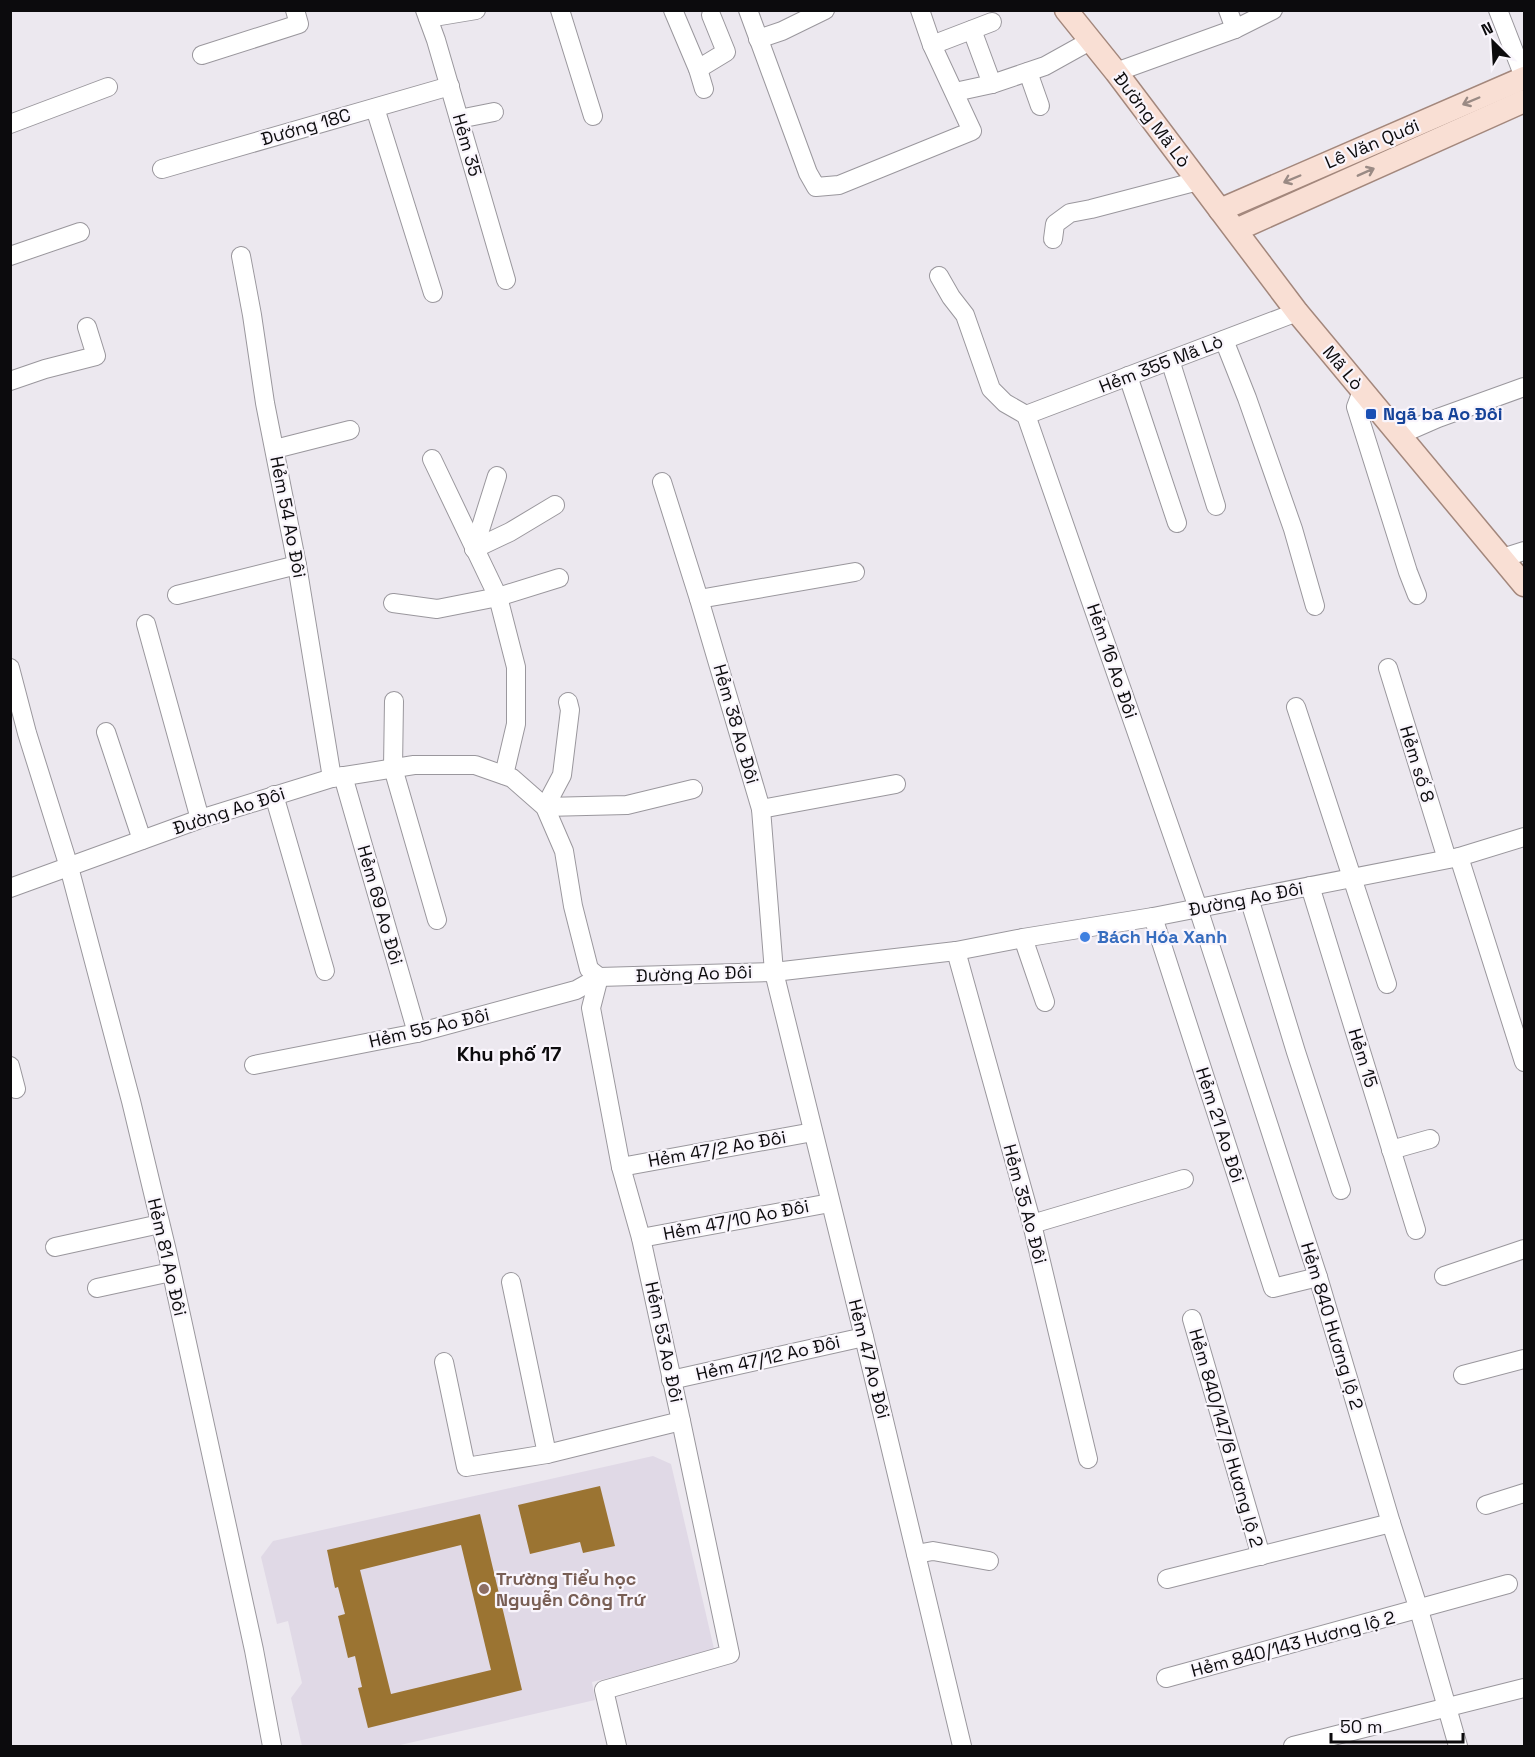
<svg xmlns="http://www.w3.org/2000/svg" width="1535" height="1757" viewBox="0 0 1535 1757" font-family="'Space Grotesk',sans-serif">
  <rect width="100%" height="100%" fill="#ece8ef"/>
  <path fill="#e0d9e6" d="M653,1456l18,8 44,189 -123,29 3,18 -199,46h-94l-11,-48 11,-15 -14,-62 -11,3 -16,-67 12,-16z"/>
  <g fill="#9b7432" fill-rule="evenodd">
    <path d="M600,1486l15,60 -32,7 -3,-11 -50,12 -12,-49z"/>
    <path d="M480,1514l42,176 -154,38 -10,-40 4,-1 -7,-31 -7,2 -10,-42 7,-2 -7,-27 -3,1 -8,-38zM461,1545l30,125 -100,24 -31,-124z"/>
  </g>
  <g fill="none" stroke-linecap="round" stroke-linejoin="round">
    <defs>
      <g id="minor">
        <path d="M425,10l11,30 70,240"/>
        <path d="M560,10l33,106"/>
        <path d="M673,10l25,59 6,20"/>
        <path d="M748,10l60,163 8,14 23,-2 133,-54 -40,-86 -12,-35"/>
        <path d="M1228,10l7,19"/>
        <path d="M1498,10l26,67"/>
        <path d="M428,18l48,-8"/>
        <path d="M972,30l20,54"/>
        <path d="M758,39l24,-8 43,-21"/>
        <path d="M932,45l60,-23"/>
        <path d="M202,55l97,-31 -4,-14"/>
        <path d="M698,69l28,-17 -15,-37"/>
        <path d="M1028,72l12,34"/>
        <path d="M1116,72l119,-43 38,-19"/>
        <path d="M955,92l37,-8 53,-18 45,-25"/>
        <path d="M375,108l58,185"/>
        <path d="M459,119l35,-7"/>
        <path d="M10,124l98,-37"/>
        <path d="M162,169l288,-83"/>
        <path d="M1053,239l2,-15 15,-11 21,-4 107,-28"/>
        <path d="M10,256l70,-24"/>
        <path d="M241,256l11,59 13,88 32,162 35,213"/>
        <path d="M939,276l12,21 14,18 26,74 14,14 21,12"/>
        <path d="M1224,340l23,58 46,131 22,77"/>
        <path d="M1170,360l46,146"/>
        <path d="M1128,376l49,147"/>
        <path d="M10,381l35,-12 51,-13 -9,-29"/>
        <path d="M1362,391l-6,16 52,165 9,23"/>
        <path d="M1026,415l172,493 120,369 73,246 28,87 39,136"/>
        <path d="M1026,415l271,-103"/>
        <path d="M1399,435l39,-17 86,-31"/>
        <path d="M275,449l75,-19"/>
        <path d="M432,459l66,138 18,70v57l-12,51"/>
        <path d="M662,482l37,117 62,210 13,163 90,365 98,409"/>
        <path d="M474,549l36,-17 45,-27"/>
        <path d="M474,549l23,-73"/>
        <path d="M1502,558l22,-7"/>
        <path d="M177,595l120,-30"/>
        <path d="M699,599l156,-27"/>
        <path d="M393,603l44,6 61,-12 61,-19"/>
        <path d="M146,624l54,195"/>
        <path d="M10,668l17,65 42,134 62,234 36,150 87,399 18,96"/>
        <path d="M1388,668l59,191"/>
        <path d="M394,701l-1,67 44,152"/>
        <path d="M568,702l2,8 -8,65 -17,32 82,-2 66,-16"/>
        <path d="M1296,707l91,277"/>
        <path d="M106,732l36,108"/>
        <path d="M343,776l74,257"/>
        <path d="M274,795l51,176"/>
        <path d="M761,809l135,-25"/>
        <path d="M1459,857l65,205"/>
        <path d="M1310,886l106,344"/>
        <path d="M10,888l190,-69 132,-41 82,-13h61l37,13 33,29 19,44 9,55 16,63 10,8 175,-5 182,-21 67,-13 130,-21 306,-60 65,-20"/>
        <path d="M1249,898l47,154 45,138"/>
        <path d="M1153,917l120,371 45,-11"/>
        <path d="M1023,938l22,64"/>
        <path d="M956,951l76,273 56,235"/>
        <path d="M254,1065l163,-32 159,-43 23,-13"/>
        <path d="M10,1066l6,23"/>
        <path d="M1391,1150l39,-11"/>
        <path d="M621,1167l192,-35"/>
        <path d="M1032,1224l152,-45"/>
        <path d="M641,1238l189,-35"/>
        <path d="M55,1247l105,-23"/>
        <path d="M1444,1276l80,-27"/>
        <path d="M511,1282l36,172"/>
        <path d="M97,1288l74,-16"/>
        <path d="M1192,1319l69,237"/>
        <path d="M444,1362l22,105 81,-13 134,-33 -40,-183 -20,-71 -30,-159 8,-31"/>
        <path d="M1463,1375l61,-16"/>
        <path d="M671,1380l193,-43"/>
        <path d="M1486,1505l38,-12"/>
        <path d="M916,1554l17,-3 56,10"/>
        <path d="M1167,1579l224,-56"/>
        <path d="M1166,1678l342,-94"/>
        <path d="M617,1746l-13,-56 126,-36 -49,-233"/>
        <path d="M1293,1746l231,-58"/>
      </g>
      <g id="major">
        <path d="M1066,10l50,62 181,240 227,273"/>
        <path d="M1220,210l304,-132"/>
        <path d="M1236,230l288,-129"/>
      </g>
    </defs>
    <use href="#minor" stroke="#9a979d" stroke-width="20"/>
    <use href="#major" stroke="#a3877c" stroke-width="25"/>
    <use href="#minor" stroke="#fff" stroke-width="18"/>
    <use href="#major" stroke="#f9dfd4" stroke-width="22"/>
  </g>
  <defs><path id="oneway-shaft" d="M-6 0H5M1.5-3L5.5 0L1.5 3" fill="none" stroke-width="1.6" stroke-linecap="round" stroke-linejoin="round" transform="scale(1.5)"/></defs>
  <g stroke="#9a8a84">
    <use href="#oneway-shaft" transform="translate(1471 101) rotate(157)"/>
    <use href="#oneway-shaft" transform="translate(1366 172) rotate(-24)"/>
    <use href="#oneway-shaft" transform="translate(1292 179) rotate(157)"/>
  </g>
  <rect fill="#1a4fb4" stroke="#f9f5fc" stroke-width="2" x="1365" y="408" width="12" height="12" rx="3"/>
  <circle fill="#3f7fe0" stroke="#f9f5fc" stroke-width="2" cx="1085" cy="937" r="6"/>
  <circle fill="#8d6e63" stroke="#f9f5fc" stroke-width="2" cx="484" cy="1589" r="6"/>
  <g text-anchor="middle" stroke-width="4.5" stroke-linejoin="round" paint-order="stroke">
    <g font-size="18" fill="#0c0b0d" stroke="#f9f5fc">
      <text transform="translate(1152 120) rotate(53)" y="6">Đường Mã Lò</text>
      <text transform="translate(306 127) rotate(-16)" y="6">Đướng 18C</text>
      <text transform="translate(1372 144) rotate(-23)" y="6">Lê Văn Quới</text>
      <text transform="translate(467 145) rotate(74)" y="6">Hẻm 35</text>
      <text transform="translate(1161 364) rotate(-21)" y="6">Hẻm 355 Mã Lò</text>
      <text transform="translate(1343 368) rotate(50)" y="6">Mã Lò</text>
      <text transform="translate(288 517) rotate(79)" y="6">Hẻm 54 Ao Đôi</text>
      <text transform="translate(1112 661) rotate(71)" y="6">Hẻm 16 Ao Đôi</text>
      <text transform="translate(736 724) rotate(74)" y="6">Hẻm 38 Ao Đôi</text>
      <text transform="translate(1417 764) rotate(73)" y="6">Hẻm số 8</text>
      <text transform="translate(229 811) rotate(-18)" y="6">Đường Ao Đôi</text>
      <text transform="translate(1246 899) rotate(-11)" y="6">Đường Ao Đôi</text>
      <text transform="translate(380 905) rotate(74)" y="6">Hẻm 69 Ao Đôi</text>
      <text transform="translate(694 974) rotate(-2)" y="6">Đường Ao Đôi</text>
      <text transform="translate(429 1028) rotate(-13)" y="6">Hẻm 55 Ao Đôi</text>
      <text transform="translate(1363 1058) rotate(73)" y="6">Hẻm 15</text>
      <text transform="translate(1220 1125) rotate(72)" y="6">Hẻm 21 Ao Đôi</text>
      <text transform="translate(717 1149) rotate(-10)" y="6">Hẻm 47/2 Ao Đôi</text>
      <text transform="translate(1025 1204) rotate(75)" y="6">Hẻm 35 Ao Đôi</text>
      <text transform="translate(736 1220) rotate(-11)" y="6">Hẻm 47/10 Ao Đôi</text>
      <text transform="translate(167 1257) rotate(77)" y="6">Hẻm 81 Ao Đôi</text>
      <text transform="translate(1332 1326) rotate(73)" y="6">Hẻm 840 Hương lộ 2</text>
      <text transform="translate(664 1342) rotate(78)" y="6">Hẻm 53 Ao Đôi</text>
      <text transform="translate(768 1358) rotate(-13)" y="6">Hẻm 47/12 Ao Đôi</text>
      <text transform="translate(869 1359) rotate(76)" y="6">Hẻm 47 Ao Đôi</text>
      <text transform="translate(1226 1438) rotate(74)" y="6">Hẻm 840/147/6 Hương lộ 2</text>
      <text transform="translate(1293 1644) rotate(-15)" y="6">Hẻm 840/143 Hương lộ 2</text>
    </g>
    <g font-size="18" font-weight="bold" fill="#164399" stroke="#f9f5fc" text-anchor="start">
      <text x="1383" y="420">Ngã ba Ao Đôi</text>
    </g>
    <g font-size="18" font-weight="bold" fill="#366cbe" stroke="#f9f5fc" text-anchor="start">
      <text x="1097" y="943">Bách Hóa Xanh</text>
    </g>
    <g font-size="18" font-weight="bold" fill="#785e54" stroke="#f9f5fc" text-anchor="start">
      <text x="496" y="1585">Trường Tiểu học<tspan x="496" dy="21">Nguyễn Công Trứ</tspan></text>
    </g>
    <g font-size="20" font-weight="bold" fill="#0c0b0d" stroke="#f9f5fc">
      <text x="509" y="1061">Khu phố 17</text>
    </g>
  </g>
  <rect width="1535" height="1757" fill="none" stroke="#0c0b0d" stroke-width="24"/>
  <g transform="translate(1493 42) rotate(336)" stroke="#f9f5fc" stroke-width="4.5" paint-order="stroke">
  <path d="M0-4.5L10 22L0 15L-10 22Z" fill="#0c0b0d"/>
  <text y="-9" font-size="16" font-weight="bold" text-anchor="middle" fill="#0c0b0d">N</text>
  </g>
  <path d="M1331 1733v9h132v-9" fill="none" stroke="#0c0b0d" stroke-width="3"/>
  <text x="1340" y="1733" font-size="18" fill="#0c0b0d" stroke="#f9f5fc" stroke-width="4.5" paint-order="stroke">50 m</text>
</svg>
